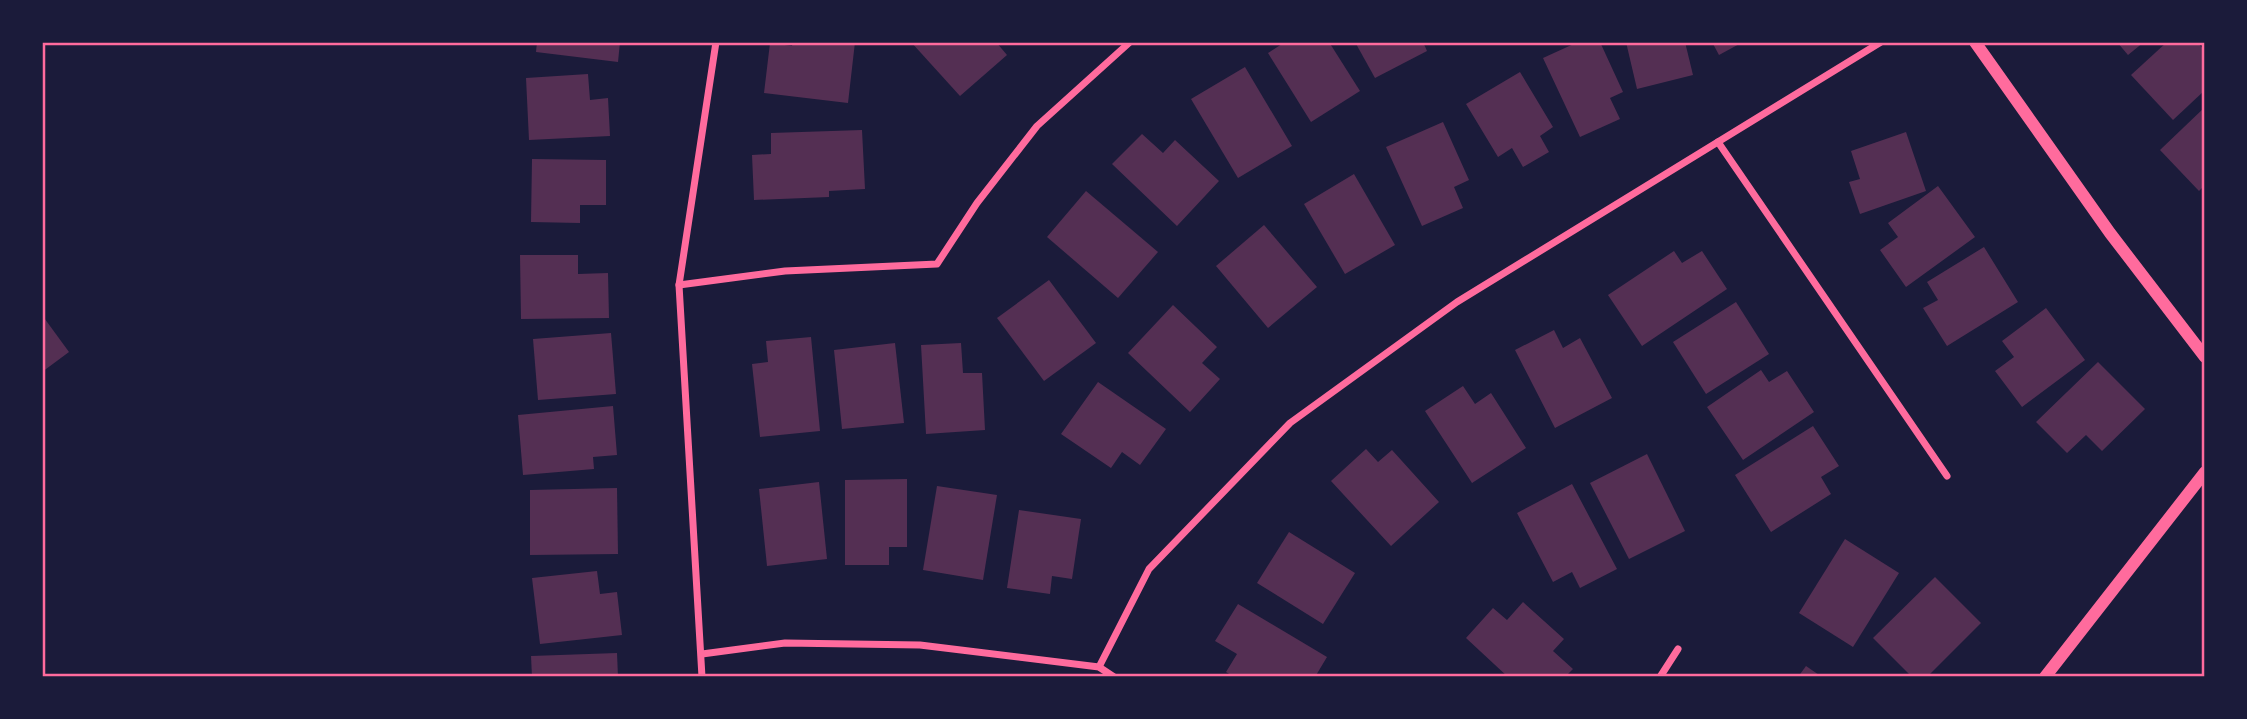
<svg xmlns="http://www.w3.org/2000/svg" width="2247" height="719" viewBox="0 0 2247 719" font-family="'IBM Plex Sans',sans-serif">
  <rect width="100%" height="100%" fill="#1b1b3a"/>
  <g fill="#542f53">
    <path d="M537,42h83l-2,20 -82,-10z"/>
    <path d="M793,42h62l-7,61 -84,-10 6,-50 22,3z"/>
    <path d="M911,42h85l11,13 -47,41z"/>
    <path d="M1285,42h44l31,49 -49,31 -43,-69z"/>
    <path d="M1355,42h68l4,9 -52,27z"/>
    <path d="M1578,42h22l23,50 -13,6 10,21 -40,18 -37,-79z"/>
    <path d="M1626,42h59l8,33 -56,14z"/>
    <path d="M1712,42h31l-24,13z"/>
    <path d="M2117,42h27l-16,13z"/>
    <path d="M2167,42h30l8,9v39l-32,30 -42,-45z"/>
    <path d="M1245,67l47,79 -54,32 -47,-79z"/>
    <path d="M1520,72l33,55 -13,9 9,16 -26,15 -11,-19 -14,9 -32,-53z"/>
    <path d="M588,74l2,26 18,-2 2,38 -81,4 -3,-62z"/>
    <path d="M2205,107v78l-6,6 -39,-41z"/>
    <path d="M1443,122l26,58 -15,7 9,21 -41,18 -36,-79z"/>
    <path d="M862,130l3,59 -36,2v6l-75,3 -2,-45 19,-1v-21z"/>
    <path d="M1906,132l20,59 -66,23 -11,-32 11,-3 -9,-28z"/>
    <path d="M1142,134l21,19 12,-13 44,41 -42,45 -65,-62z"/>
    <path d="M532,159l74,1v45h-26v18l-49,-1z"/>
    <path d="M1354,174l41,71 -50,29 -41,-70z"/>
    <path d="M1938,186l37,51 -69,50 -26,-37 18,-13 -10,-14z"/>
    <path d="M1086,191l72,61 -40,46 -71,-61z"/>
    <path d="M1264,225l53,62 -49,41 -52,-62z"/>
    <path d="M1984,247l34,55 -71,44 -24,-38 15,-8 -11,-18z"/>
    <path d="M1674,251l8,12 20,-12 25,38 -85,57 -34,-51z"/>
    <path d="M520,255h58v19l30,-1 1,45 -88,1z"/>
    <path d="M1049,280l47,63 -52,38 -47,-63z"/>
    <path d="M1736,302l33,52 -63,40 -33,-52z"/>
    <path d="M1173,305l44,42 -15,16 18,16 -30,33 -62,-59z"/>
    <path d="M2046,308l39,52 -63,47 -27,-36 19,-14 -12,-16z"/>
    <path d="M42,315l27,37 -27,20z"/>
    <path d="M1554,330l9,18 17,-10 32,60 -57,30 -40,-78z"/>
    <path d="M611,333l5,61 -78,6 -5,-61z"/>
    <path d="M811,337l9,94 -60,6 -8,-73 16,-2 -2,-21z"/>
    <path d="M895,343l9,80 -62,6 -8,-79z"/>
    <path d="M961,343l2,30h19l3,57 -59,4 -5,-89z"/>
    <path d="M2098,362l47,47 -43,42 -16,-16 -19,18 -31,-31z"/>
    <path d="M1761,370l8,12 18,-11 27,41 -71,48 -36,-53z"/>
    <path d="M1098,382l68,47 -26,36 -18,-13 -11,16 -50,-34z"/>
    <path d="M1463,386l12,18 16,-11 35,55 -54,35 -47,-72z"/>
    <path d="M613,406l4,49 -24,2 1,12 -71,6 -5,-60z"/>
    <path d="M1813,426l26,40 -18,11 10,17 -60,38 -36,-57z"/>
    <path d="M1366,449l12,13 14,-12 47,52 -48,44 -60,-65z"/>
    <path d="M1647,454l38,77 -56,28 -39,-76z"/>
    <path d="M907,479v68h-18v18h-44v-85z"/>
    <path d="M819,482l8,77 -60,7 -8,-77z"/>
    <path d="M1572,484l45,85 -37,19 -8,-16 -19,10 -36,-69z"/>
    <path d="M937,486l60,9 -14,85 -60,-10z"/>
    <path d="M617,488l1,66 -88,1v-65z"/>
    <path d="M1019,510l62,9 -9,60 -20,-3 -2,18 -43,-6z"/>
    <path d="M1289,532l66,41 -32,51 -66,-41z"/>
    <path d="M1845,539l54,34 -46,74 -54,-34z"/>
    <path d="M597,571l3,23 17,-2 5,43 -82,9 -8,-66z"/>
    <path d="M1935,577l46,46 -54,54h-15l-39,-39z"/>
    <path d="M1523,602l41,37 -11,12 20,18 -8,8h-57l-42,-39 27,-30 14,12z"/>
    <path d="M1238,604l89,53 -12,20h-81l-8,-5 11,-18 -22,-13z"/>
    <path d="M617,653l1,24h-86l-1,-21z"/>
    <path d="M1806,666l16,11h-24z"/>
  </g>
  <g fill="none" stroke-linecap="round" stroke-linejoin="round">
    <g stroke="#ff6b9d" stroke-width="7">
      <path d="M1718,142l229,334"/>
      <path d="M679,285l106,-14 152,-7 40,-61 60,-77 93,-84"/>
      <path d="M702,654l83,-11 135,2 179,22 15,10"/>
      <path d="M1099,667l50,-98 141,-146 167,-121 424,-260"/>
      <path d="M702,677l-23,-392 37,-243"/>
      <path d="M1660,677l18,-28"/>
    </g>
    <g stroke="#ff6b9d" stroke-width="12">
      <path d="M1975,42l135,191 95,124"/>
      <path d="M2045,677l160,-205"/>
    </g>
  </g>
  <rect width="2247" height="719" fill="none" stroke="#1b1b3a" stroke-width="88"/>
  <rect x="44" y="44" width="2159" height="631" fill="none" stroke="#ff6b9d" stroke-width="2.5"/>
</svg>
